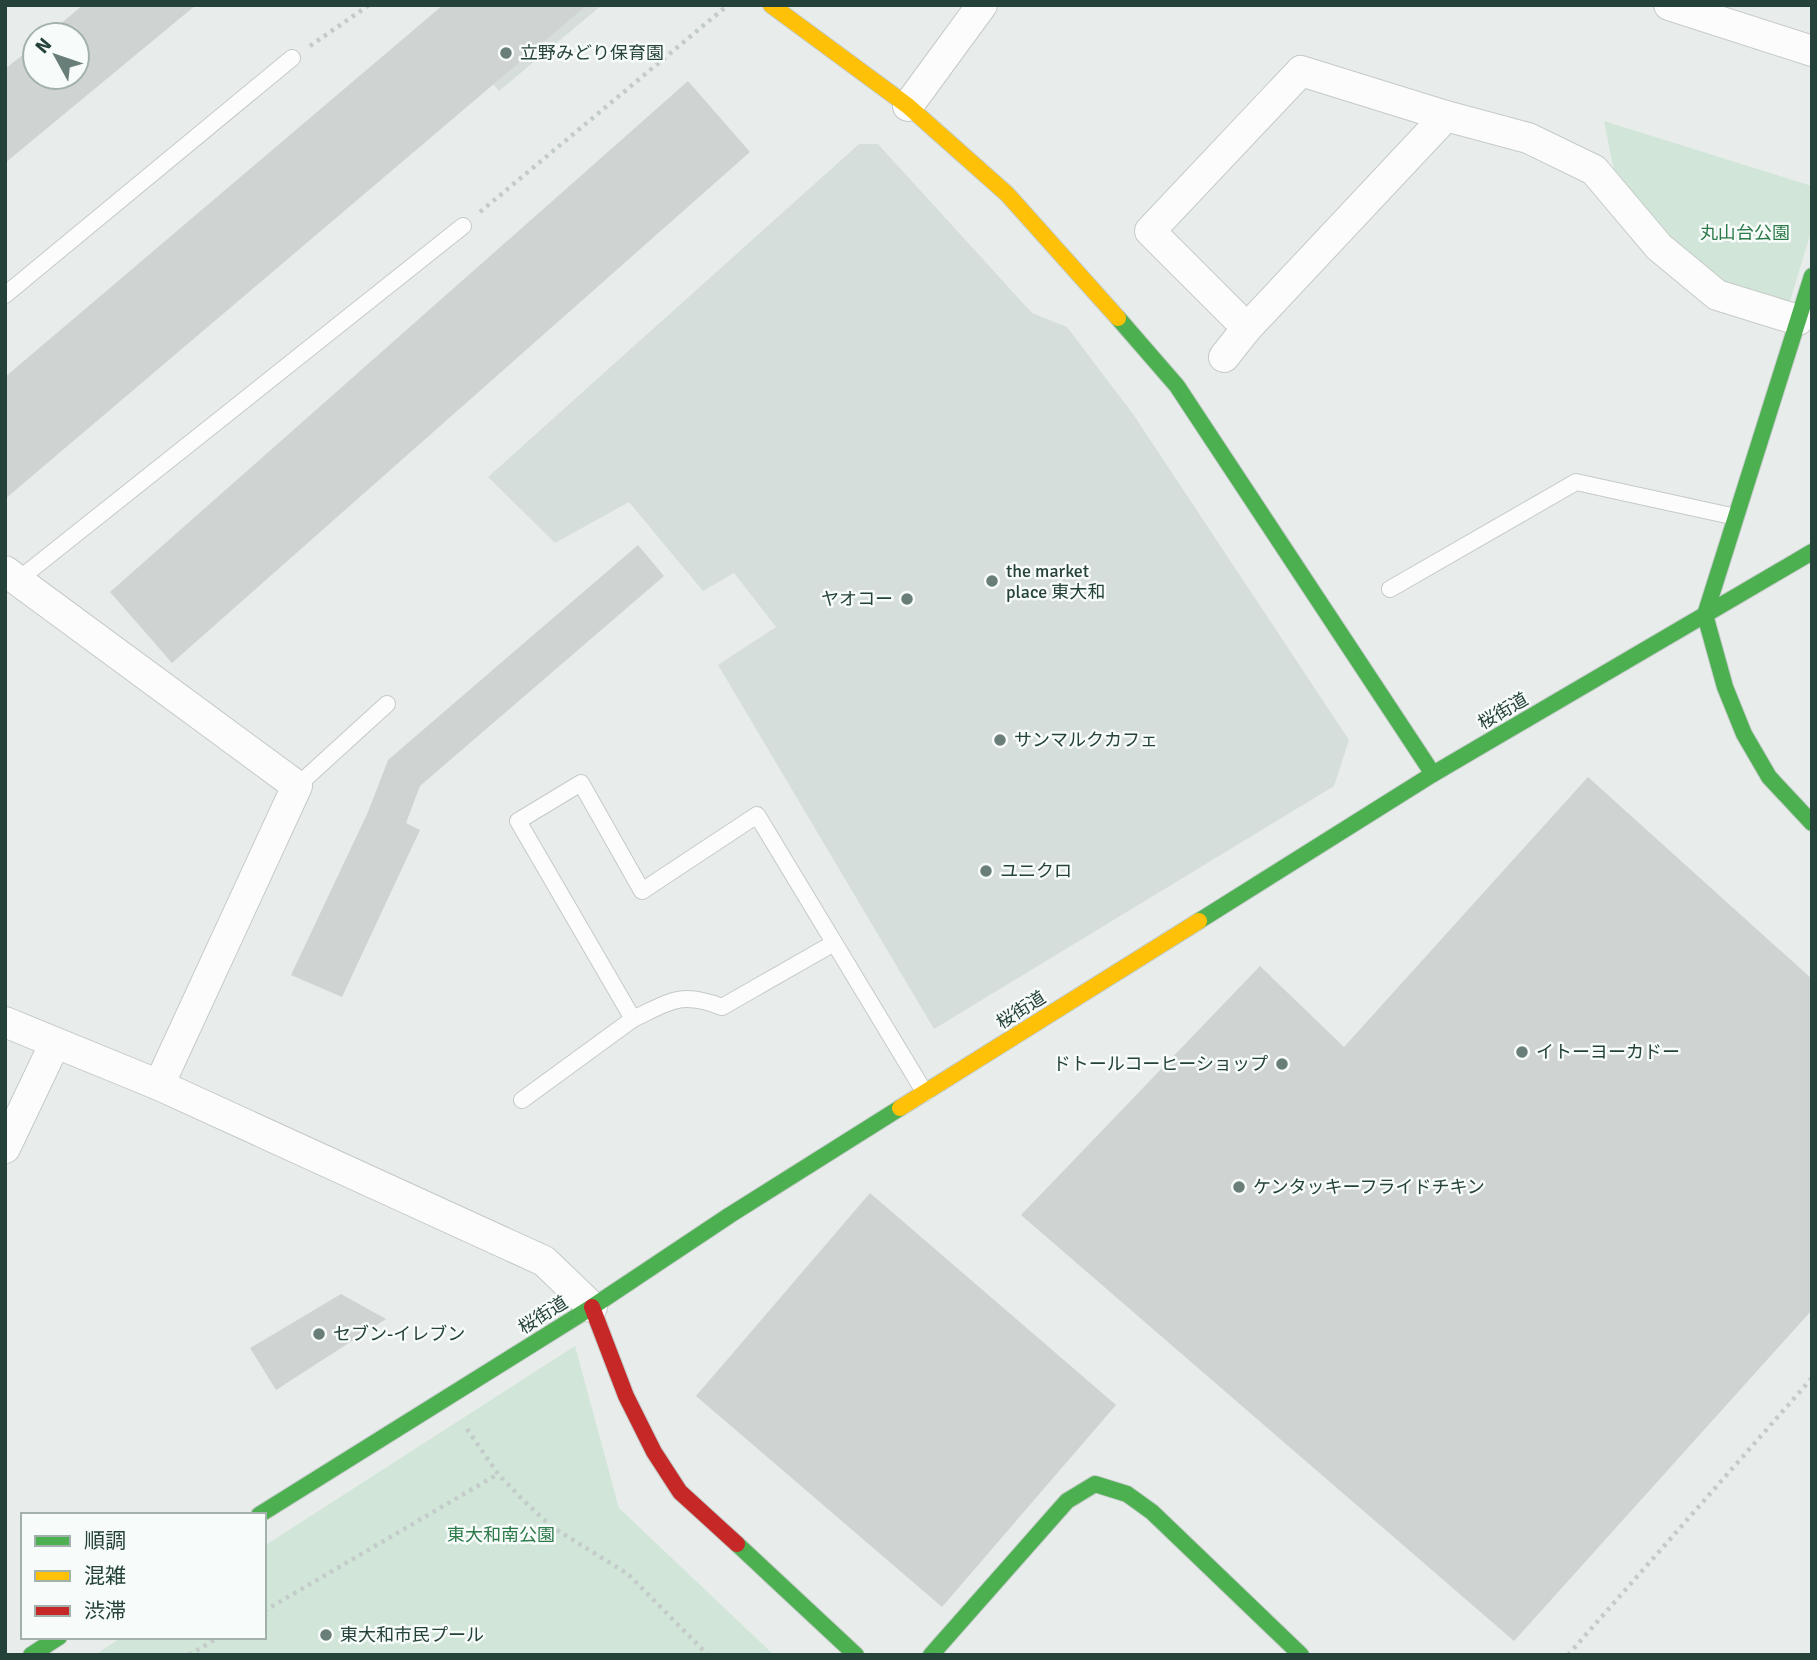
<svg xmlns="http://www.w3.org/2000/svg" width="1817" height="1660" viewBox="0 0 1817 1660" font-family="Signika,'Noto Sans JP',sans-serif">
  <rect width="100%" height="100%" fill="#e8edeb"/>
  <g fill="#d6dedb">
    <path d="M447,5h155l-103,86 -64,-76z"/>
    <path d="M859,144h19l154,169 35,14 66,87 216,326 -15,46 -400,243 -216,-364 58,-38 -42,-54 -31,18 -74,-89 -74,41 -67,-66z"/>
  </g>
  <g fill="#d1e6d8">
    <path d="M1604,121l208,65v42l-24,80 -75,-18 -96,-104z"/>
    <path d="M575,1346l44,162 155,147h-679l27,-18h142v-91z"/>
  </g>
  <g fill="#cfd4d2">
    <path d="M83,5h113l-191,158v-94l30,-24v32h42v-42h-30z"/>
    <path d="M443,5h144l-582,494v-122z"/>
    <path d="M688,81l62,71 -578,511 -62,-71z"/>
    <path d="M638,545l26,31 -244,210 -14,37 14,7 -78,167 -51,-22 77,-163 20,-52z"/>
    <path d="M1588,777l224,202v331l-298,331 -493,-426 239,-249 84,81z"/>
    <path d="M870,1193l246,212 -174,202 -246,-211z"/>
    <path d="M341,1294l45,25 -110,71 -26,-42z"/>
  </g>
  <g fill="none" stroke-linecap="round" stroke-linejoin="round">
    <defs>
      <g id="lane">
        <path d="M5,295l287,-237"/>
        <path d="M18,580l445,-354"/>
        <path d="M1390,589l186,-107 160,35"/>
        <path d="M297,786l90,-82"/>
        <path d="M834,943l-112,64c-41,-16 -51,-6 -89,12l-115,-198 63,-38 61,108 115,-76 168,278"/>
        <path d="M522,1100l111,-81"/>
      </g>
      <g id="street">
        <path d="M1669,5l143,46"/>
        <path d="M908,106l74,-101"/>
        <path d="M1247,328l-97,-97 151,-160 145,45"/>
        <path d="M1224,357l23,-29 199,-212 82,22 66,32 65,77 58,48 81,25"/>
        <path d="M5,571l292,215 -138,299"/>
        <path d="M5,1022l154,63 385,176 48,46"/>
        <path d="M5,1148l50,-105"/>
      </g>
      <g id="fast">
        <path d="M1812,276l-107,339 20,72 19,47 25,43 43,46"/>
        <path d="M1118,318l59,68 256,388"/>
        <path d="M1199,921l234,-147 379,-222"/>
        <path d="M259,1515l333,-208 138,-92 170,-107"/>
        <path d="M737,1544l119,111"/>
        <path d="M31,1655l28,-18"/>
        <path d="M931,1655l136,-154 28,-17 32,10 25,18 149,143"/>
      </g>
      <g id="slow">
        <path d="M771,5l137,101 99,88 111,124"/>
        <path d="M900,1108l299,-187"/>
      </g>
      <path id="jam" d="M592,1307l34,89 28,56 26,40 57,52"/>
    </defs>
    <use href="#lane" stroke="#c5cac8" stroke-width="18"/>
    <use href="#street" stroke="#c5cac8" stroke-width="32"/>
    <use href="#fast" stroke="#c3cbc8" stroke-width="18"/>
    <use href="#slow" stroke="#c3cbc8" stroke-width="18"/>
    <use href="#jam" stroke="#c3cbc8" stroke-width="18"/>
    <g stroke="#c3ccca" stroke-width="4.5" stroke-dasharray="3.5 5" stroke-linecap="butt">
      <path d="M310,46l59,-41"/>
      <path d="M480,212l248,-207"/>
      <path d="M467,1429l31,45 26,27 28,26 76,47 80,81"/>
      <path d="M264,1611l234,-137"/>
      <path d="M189,1655l30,-18"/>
      <path d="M1568,1655l244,-277"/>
    </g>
    <use href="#lane" stroke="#fcfcfc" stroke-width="16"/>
    <use href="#street" stroke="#fcfcfc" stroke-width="30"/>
    <use href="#fast" stroke="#4caf50" stroke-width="16"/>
    <use href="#slow" stroke="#ffc107" stroke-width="16"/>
    <use href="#jam" stroke="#c62828" stroke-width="16"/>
  </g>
  <g fill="#697e78" stroke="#f7fbf9" stroke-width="2.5">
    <circle cx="506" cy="53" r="7"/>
    <circle cx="992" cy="581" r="7"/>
    <circle cx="907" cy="599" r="7"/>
    <circle cx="1000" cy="740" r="7"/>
    <circle cx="986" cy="871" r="7"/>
    <circle cx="1522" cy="1052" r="7"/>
    <circle cx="1282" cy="1064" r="7"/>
    <circle cx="1239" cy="1187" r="7"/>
    <circle cx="319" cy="1334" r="7"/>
    <circle cx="326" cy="1635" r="7"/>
  </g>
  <g text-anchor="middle" stroke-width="5" stroke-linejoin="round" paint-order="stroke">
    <g font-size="18" fill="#24423a" stroke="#f7fbf9" text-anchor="start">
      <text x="520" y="59">立野みどり保育園</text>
      <text x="1006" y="577">the market<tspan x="1006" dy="21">place 東大和</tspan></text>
      <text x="893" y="605" text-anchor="end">ヤオコー</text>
      <text x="1014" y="746">サンマルクカフェ</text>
      <text x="1000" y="877">ユニクロ</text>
      <text x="1536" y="1058">イトーヨーカドー</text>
      <text x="1268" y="1070" text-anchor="end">ドトールコーヒーショップ</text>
      <text x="1253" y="1193">ケンタッキーフライドチキン</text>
      <text x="333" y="1340">セブン-イレブン</text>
      <text x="340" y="1641">東大和市民プール</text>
    </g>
    <g font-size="18" fill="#2d7a4b" stroke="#f7fbf9">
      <text x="1745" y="239">丸山台公園</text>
      <text x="501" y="1541">東大和南公園</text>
    </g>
    <g font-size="18" fill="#24423a" stroke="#f7fbf9">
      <text transform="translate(1503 711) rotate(-30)" y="6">桜街道</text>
      <text transform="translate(1021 1010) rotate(-32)" y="6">桜街道</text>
      <text transform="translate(543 1315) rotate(-32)" y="6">桜街道</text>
    </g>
  </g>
  <rect width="1817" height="1660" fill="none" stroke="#24423a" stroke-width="14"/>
  <rect x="21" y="1513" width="245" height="126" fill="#f7fbf9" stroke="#a3b1ad" stroke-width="2"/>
  <rect x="35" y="1536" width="35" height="10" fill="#4caf50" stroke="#a3b1ad" stroke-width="2"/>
  <text x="84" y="1548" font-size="21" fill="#24423a">順調</text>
  <rect x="35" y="1571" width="35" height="10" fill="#ffc107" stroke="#a3b1ad" stroke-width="2"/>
  <text x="84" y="1583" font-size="21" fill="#24423a">混雑</text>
  <rect x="35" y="1606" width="35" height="10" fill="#c62828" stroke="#a3b1ad" stroke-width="2"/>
  <text x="84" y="1618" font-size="21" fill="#24423a">渋滞</text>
  <g transform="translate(56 56) rotate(310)"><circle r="33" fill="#f7fbf9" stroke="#a3b1ad" stroke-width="2"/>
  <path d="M0-5L12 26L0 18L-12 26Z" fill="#697e78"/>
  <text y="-10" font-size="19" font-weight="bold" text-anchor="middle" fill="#24423a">N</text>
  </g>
</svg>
